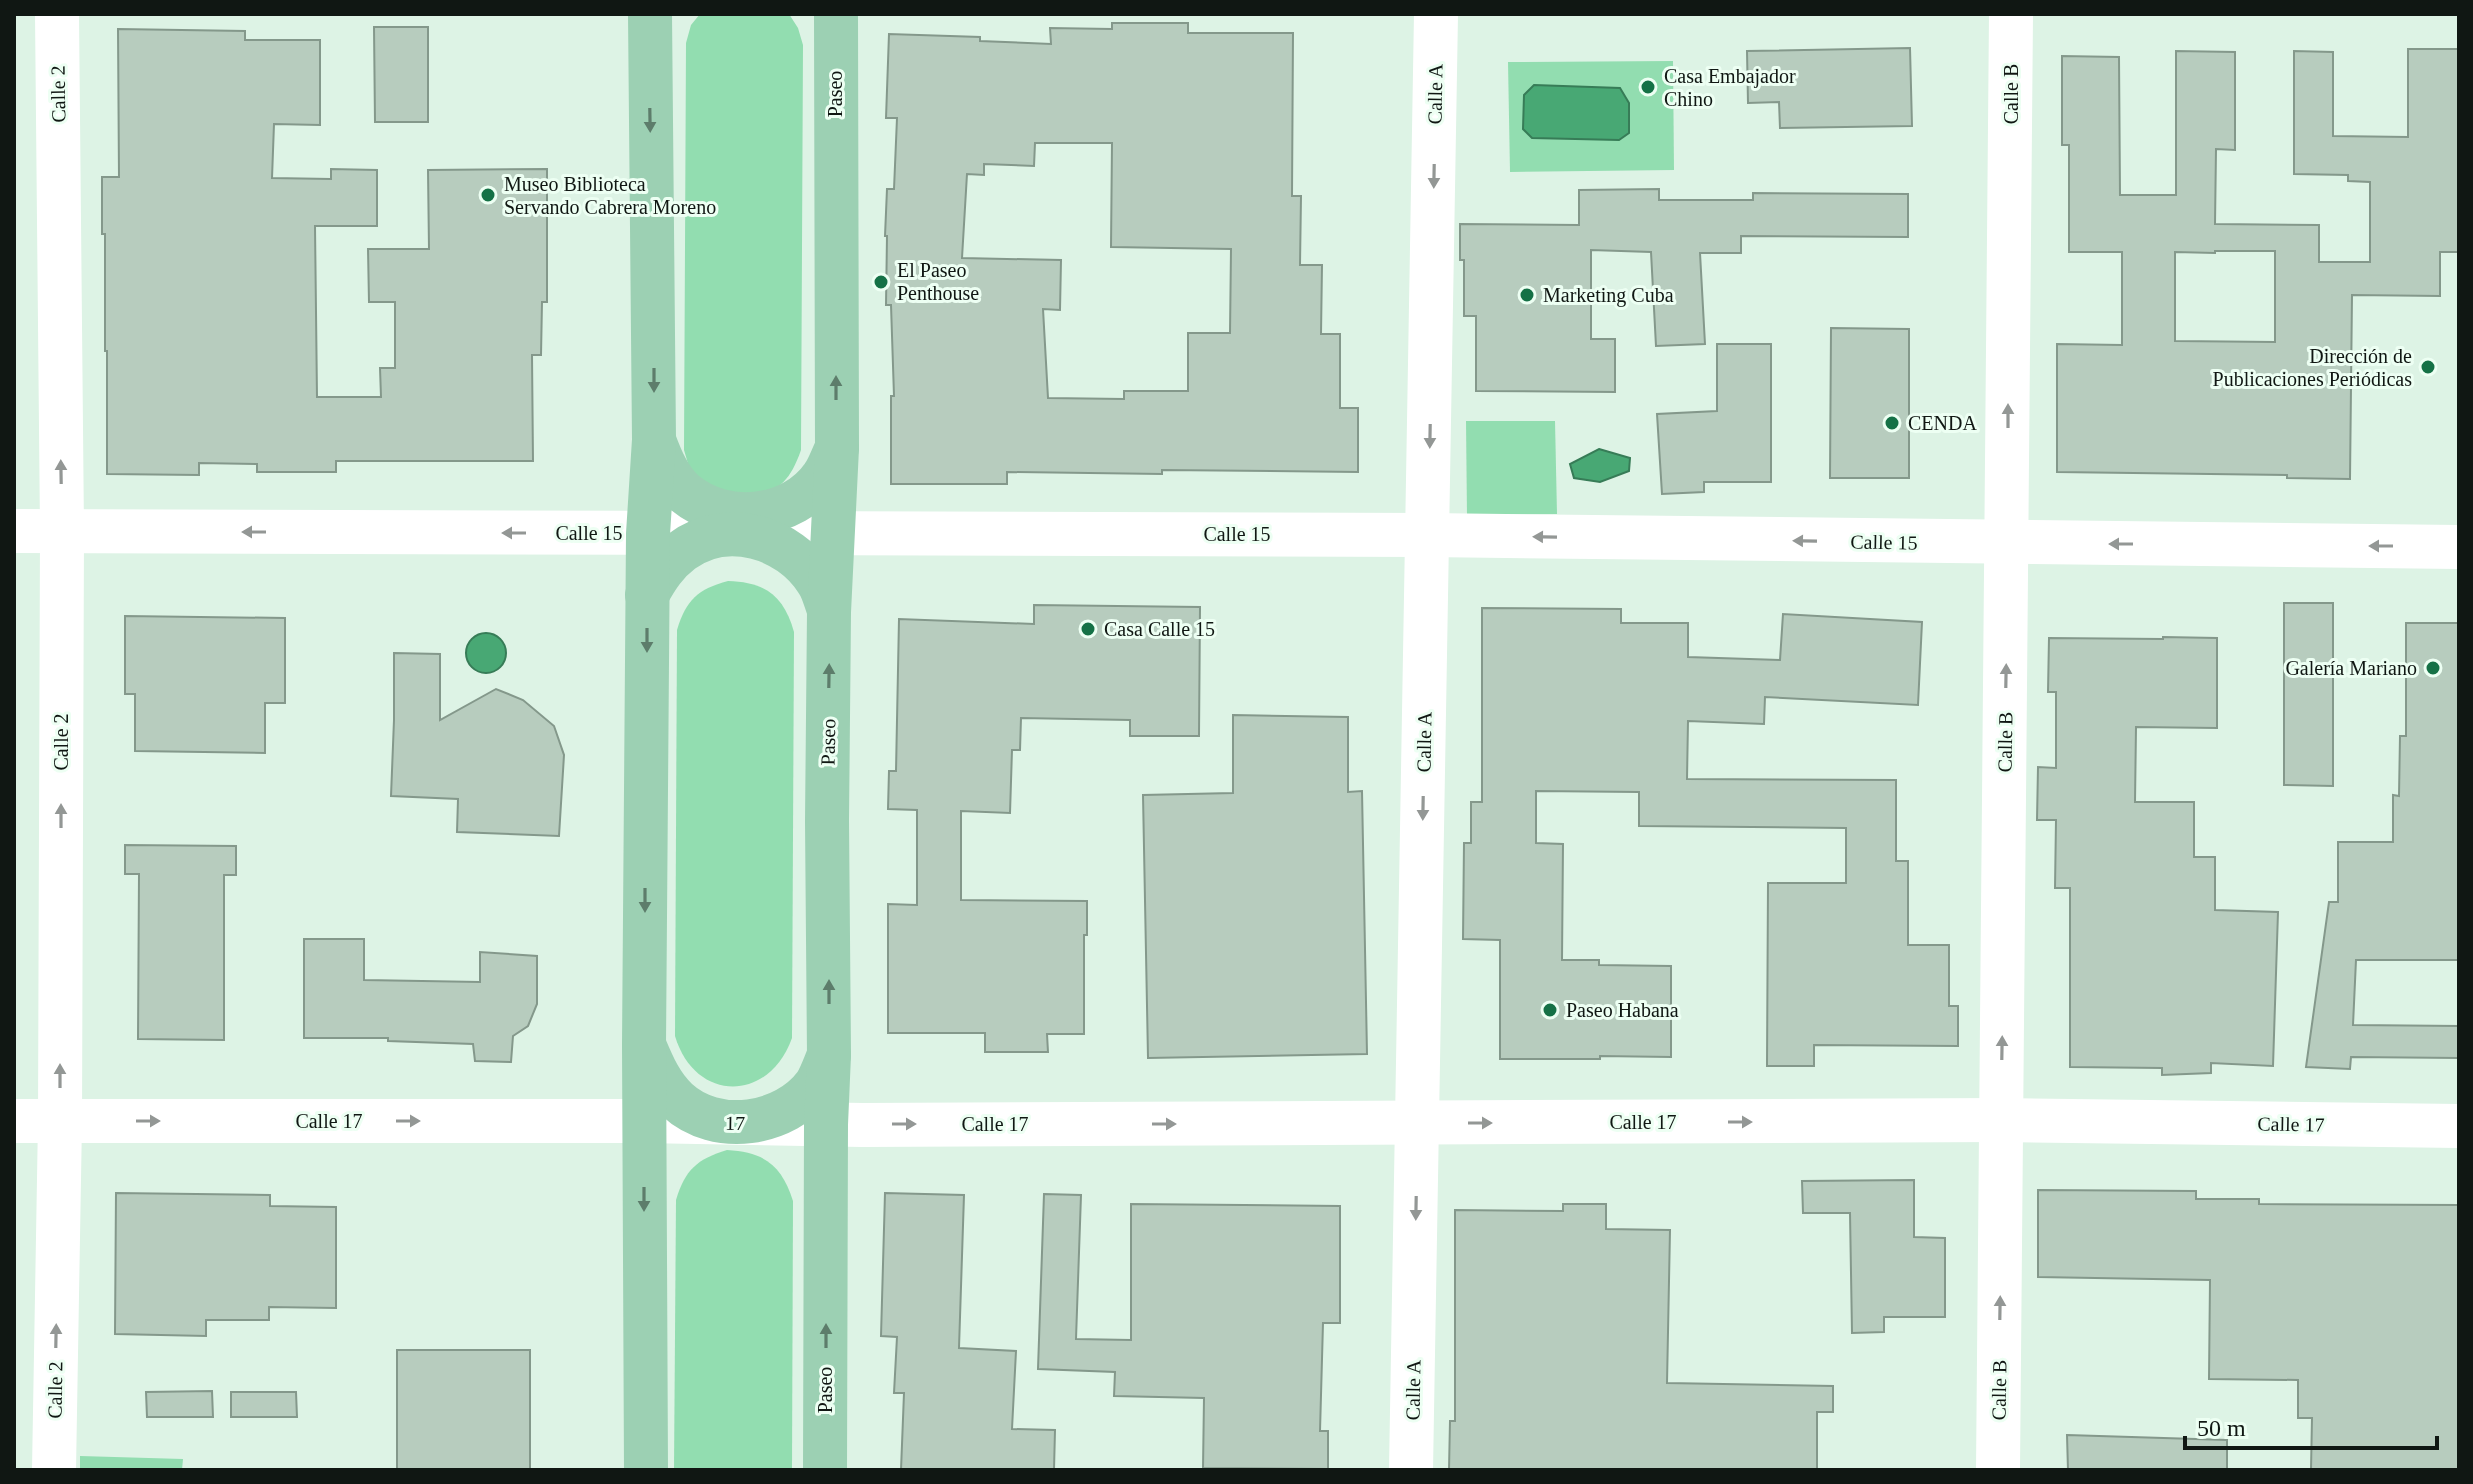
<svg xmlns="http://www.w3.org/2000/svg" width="2473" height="1484" viewBox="0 0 2473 1484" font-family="'Times New Roman',serif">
  <rect width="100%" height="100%" fill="#ddf3e5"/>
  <g fill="#92ddb0">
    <path d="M700,14h89l9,14 5,17 -2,405c-18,52 -40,43 -86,43l-26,-26 -5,-17 2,-407 5,-18z"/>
    <path d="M1673,61l1,109 -164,2 -2,-110z"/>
    <path d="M1466,421h89l2,93 -90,1z"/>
    <path d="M728,581c37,1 56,15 66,51l-2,406c-23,65 -97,65 -117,-2l2,-406c9,-30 21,-41 51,-49z"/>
    <path d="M727,1150c38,2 55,16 66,51l-1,269h-118l2,-270c9,-30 21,-41 51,-50z"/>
    <path d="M80,1456l103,3 -1,11h-102z"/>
  </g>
  <g fill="#48a874" stroke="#377c57" stroke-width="2">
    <path d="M1534,85l86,3 9,15v30l-10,7 -87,-2 -9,-9 1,-34z"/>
    <path d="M1599,449l31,9 -1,13 -29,11 -26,-4 -4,-14z"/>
    <circle cx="486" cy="653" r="20"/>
  </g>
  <g fill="#b7ccbe" stroke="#84988b" stroke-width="2" fill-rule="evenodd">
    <path d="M1112,23h76v10h105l-1,163h9l-1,69h22l-1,69h19v74h18v64l-196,-2v4l-155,-2v12h-116v-88h3l-3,-91h-5l1,-69h-2l2,-47h7l3,-71h-11l3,-84 91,3v4l71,3 -1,-16 62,1zM1035,143h77l-1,104 120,2 -1,84h-42v58h-64v8l-76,-1 -5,-89 17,1 1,-50 -99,-2 5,-84 17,1v-11l50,2z"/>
    <path d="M374,27h54v95h-53z"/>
    <path d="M118,29l127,2v9h75v85l-46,-1 -2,54 59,1v-10l46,1v56h-62l2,171h64l-1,-29h15v-66h-26l-1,-53h61l-1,-79 119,-1v133h-5l-1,53h-9l1,106h-197v11h-79v-8l-58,-1v12l-92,-1v-123h-2v-117h-3v-57h17z"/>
    <path d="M1910,48l2,78 -132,2 -1,-26 -31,1 -1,-52z"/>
    <path d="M2408,49h51v203h-19v44l-88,-1 -2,184 -63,-1v-3l-230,-3v-128l65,1v-93h-53v-107h-7v-89l57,1 1,138h56v-144l59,1v98l-19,-1 -1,75 104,1v37h51v-80l-22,-1v-6l-54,-1v-123l39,1v84l75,1zM2215,251h60v91l-100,-1v-89l40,1z"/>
    <path d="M1659,189v11h94v-7l155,1v43l-167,-1v17h-41l5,91 -49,2 -5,-94 -60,-2v89h24v53l-139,-1v-75h-12v-56h-4v-36l119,1v-35z"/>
    <path d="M1831,328l78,1v149h-79z"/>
    <path d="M1717,344h54v138h-67v10l-42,2 -5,-80 60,-3z"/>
    <path d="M2284,603h49v183l-49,-1z"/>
    <path d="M1034,605l166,2 -1,129h-69v-16l-109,-2 -1,32h-8l-2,63 -49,-2v89l126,1v34h-3v99h-37l1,18h-63v-19h-97v-129l29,1v-95l-29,-1 1,-38h7l3,-152 135,5z"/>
    <path d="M1482,608l139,1v14h67v34l92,3 3,-46 139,8 -4,83 -153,-8 -1,27 -76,-3 -1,58 209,1v81h12v84h41v61h9v40l-144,-1v21h-47l1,-183h78v-55l-207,-2v-34l-103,-1v52l27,1 -1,116h37v5l72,1v91l-71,-1v3h-100v-119l-37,-1 1,-96h7v-41h11z"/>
    <path d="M125,616l160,2v85h-20v50l-130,-2v-57h-10z"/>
    <path d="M2406,623h53v337h-103l-3,65 106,1v32l-108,-1 -1,12 -44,-2 23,-165h9v-60h55v-47l6,1 1,-60h6z"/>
    <path d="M2163,637l54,1v90l-81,-1 -1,75h59v55h21v53l63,2 -5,154 -62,-3v10l-49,2v-7l-92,-1v-179h-15l1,-68h-19l1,-53 18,1v-76h-8l1,-54 114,1z"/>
    <path d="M394,653l46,1v66l56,-31 27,11 31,26 10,29 -5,81 -102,-4 1,-33 -67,-3 3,-76z"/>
    <path d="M1233,715l115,2v75l14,-1 5,263 -219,4 -5,-263 90,-2z"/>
    <path d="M125,845l111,1v29h-12v165l-86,-1 1,-165h-14z"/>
    <path d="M304,939h60v41l116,2v-30l57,4v48l-9,22 -15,10 -2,26 -36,-1 -2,-17 -85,-3v-3h-84z"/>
    <path d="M1914,1180v57l31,1v79h-61v15l-32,1 -2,-120h-47l-1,-32z"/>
    <path d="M2038,1190l158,1v8h63v5l200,1v265h-148l1,-52h-14v-38l-89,-1 1,-99 -172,-3z"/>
    <path d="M116,1193l154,2v11l66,1v101l-67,-1v13h-63v16l-91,-2z"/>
    <path d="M885,1193l79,2 -5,153 57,3 -4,78 43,1 -1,40h-153l3,-77h-10l3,-56 -16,-1z"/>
    <path d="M1044,1194l37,1 -5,144 55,1v-136l209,2v117h-17l-3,108h8v38l-125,-1 1,-70 -90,-2 1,-24 -77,-3z"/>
    <path d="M1563,1204h43v25l64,1 -3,153 166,3v26h-16v58h-368l1,-49h5v-211l108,1z"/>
    <rect x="397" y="1350" width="133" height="120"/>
    <path d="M212,1391l1,26h-66l-1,-25z"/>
    <path d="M231,1392h65l1,25h-66z"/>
    <path d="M2067,1435l160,5v30h-159z"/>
  </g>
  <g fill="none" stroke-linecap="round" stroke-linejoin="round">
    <g stroke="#fff" stroke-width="44">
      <path d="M14,531l1413,4 1032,12"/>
      <path d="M14,1121h629l220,4 1138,-5 458,6"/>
      <path d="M54,1470l6,-349 2,-590 -5,-517"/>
      <path d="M1411,1470l25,-1456"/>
      <path d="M1998,1470l13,-1456"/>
    </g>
    <g stroke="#9cd0b3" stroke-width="44">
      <path d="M654,440c7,19 15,39 31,53 41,34 108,26 138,-17 6,-8 9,-19 14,-28"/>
      <path d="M647,595c10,-18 19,-32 35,-44 44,-33 107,-14 135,30 6,8 8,19 12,29"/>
      <path d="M645,1047c8,19 16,38 32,53 39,36 108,26 139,-16 5,-8 9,-20 13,-29"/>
      <path d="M646,1470l-2,-425 4,-511 6,-94 -4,-426"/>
      <path d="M825,1470l1,-346 3,-69 -2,-234 2,-209 8,-164 -1,-434"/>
    </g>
  </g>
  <defs><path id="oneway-solid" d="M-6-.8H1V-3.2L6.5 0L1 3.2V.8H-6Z" transform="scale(2)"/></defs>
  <g fill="#5d7d6b">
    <use href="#oneway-solid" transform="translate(650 120) rotate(89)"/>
    <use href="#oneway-solid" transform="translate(654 380) rotate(90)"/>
    <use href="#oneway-solid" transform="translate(836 388) rotate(-90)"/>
    <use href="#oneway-solid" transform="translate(647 640) rotate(90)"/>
    <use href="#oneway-solid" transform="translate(829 676) rotate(-89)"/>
    <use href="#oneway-solid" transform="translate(645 900) rotate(90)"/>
    <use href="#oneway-solid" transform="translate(829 992) rotate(-90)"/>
    <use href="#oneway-solid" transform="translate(644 1199) rotate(90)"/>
    <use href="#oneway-solid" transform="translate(826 1336) rotate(-90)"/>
  </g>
  <g fill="#939795">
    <use href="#oneway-solid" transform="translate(1434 176) rotate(91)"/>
    <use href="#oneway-solid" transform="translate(2008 416) rotate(-90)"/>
    <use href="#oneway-solid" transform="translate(1430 436) rotate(91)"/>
    <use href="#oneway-solid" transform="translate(61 472) rotate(-91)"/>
    <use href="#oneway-solid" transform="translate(254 532) rotate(-180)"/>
    <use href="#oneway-solid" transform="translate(514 533) rotate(-180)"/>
    <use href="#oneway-solid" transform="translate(1545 537) rotate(-179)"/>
    <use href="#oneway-solid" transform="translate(1805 541) rotate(-179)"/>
    <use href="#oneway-solid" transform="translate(2121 544) rotate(-180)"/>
    <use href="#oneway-solid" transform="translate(2381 546) rotate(-180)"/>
    <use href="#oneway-solid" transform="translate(2006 676) rotate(-89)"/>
    <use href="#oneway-solid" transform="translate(1423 808) rotate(91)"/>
    <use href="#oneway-solid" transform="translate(61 816) rotate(-90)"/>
    <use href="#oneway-solid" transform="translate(2002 1048) rotate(-89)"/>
    <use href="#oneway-solid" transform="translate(60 1076) rotate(-90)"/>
    <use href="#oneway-solid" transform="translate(148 1121)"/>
    <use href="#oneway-solid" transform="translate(408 1121)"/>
    <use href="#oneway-solid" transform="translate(1740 1122)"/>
    <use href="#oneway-solid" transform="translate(1480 1123)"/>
    <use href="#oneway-solid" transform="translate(904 1124)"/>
    <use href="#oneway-solid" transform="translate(1164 1124)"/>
    <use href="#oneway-solid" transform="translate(1416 1208) rotate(91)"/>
    <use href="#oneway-solid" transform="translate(2000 1308) rotate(-89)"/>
    <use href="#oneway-solid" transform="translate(56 1336) rotate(-89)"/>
  </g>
  <g fill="#157146" stroke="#edfff3" stroke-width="3">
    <circle cx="1648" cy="87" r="8"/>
    <circle cx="488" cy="195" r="8"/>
    <circle cx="881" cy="282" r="8"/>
    <circle cx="1527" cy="295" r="8"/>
    <circle cx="2428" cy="367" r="8"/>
    <circle cx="1892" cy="423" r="8"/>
    <circle cx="1088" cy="629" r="8"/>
    <circle cx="2433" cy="668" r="8"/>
    <circle cx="1550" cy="1010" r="8"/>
  </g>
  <g text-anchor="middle" stroke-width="6" stroke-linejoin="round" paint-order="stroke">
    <g font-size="20" fill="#101713" stroke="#edfff3" text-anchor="start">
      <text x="1664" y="83">Casa Embajador<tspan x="1664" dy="23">Chino</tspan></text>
      <text x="504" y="191">Museo Biblioteca<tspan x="504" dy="23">Servando Cabrera Moreno</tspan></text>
      <text x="897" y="277">El Paseo<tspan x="897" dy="23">Penthouse</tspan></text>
      <text x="1543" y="302">Marketing Cuba</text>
      <text x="2412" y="363" text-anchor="end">Dirección de<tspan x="2412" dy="23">Publicaciones Periódicas</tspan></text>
      <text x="1908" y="430">CENDA</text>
      <text x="1104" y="636">Casa Calle 15</text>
      <text x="2417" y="675" text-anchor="end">Galería Mariano</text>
      <text x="1566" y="1017">Paseo Habana</text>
    </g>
    <g font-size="20" fill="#101713" stroke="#edfff3">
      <text transform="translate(58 94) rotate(-91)" y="7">Calle 2</text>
      <text transform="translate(835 94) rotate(-90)" y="7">Paseo</text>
      <text transform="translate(1435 94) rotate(-89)" y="7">Calle A</text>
      <text transform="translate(2011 94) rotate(-90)" y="7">Calle B</text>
      <text x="589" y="540">Calle 15</text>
      <text x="1237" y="541">Calle 15</text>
      <text transform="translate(1884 542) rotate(1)" y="7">Calle 15</text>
      <text transform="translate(61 742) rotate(-90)" y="7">Calle 2</text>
      <text transform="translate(828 742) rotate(-89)" y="7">Paseo</text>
      <text transform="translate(1424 742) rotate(-89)" y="7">Calle A</text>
      <text transform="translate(2005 742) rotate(-89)" y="7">Calle B</text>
      <text x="329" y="1128">Calle 17</text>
      <text x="1643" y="1129">Calle 17</text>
      <text transform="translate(735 1123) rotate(1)" y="7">17</text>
      <text x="995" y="1131">Calle 17</text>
      <text transform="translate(2291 1124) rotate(1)" y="7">Calle 17</text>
      <text transform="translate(55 1390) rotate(-89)" y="7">Calle 2</text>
      <text transform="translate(825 1390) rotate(-90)" y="7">Paseo</text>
      <text transform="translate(1413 1390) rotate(-89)" y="7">Calle A</text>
      <text transform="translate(1999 1390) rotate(-89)" y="7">Calle B</text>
    </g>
  </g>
  <rect width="2473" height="1484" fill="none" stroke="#101713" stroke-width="32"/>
  <path d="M2185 1436v12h252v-12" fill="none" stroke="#101713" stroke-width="4"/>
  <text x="2197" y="1436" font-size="24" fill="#101713" stroke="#edfff3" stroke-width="6" paint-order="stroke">50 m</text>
</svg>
